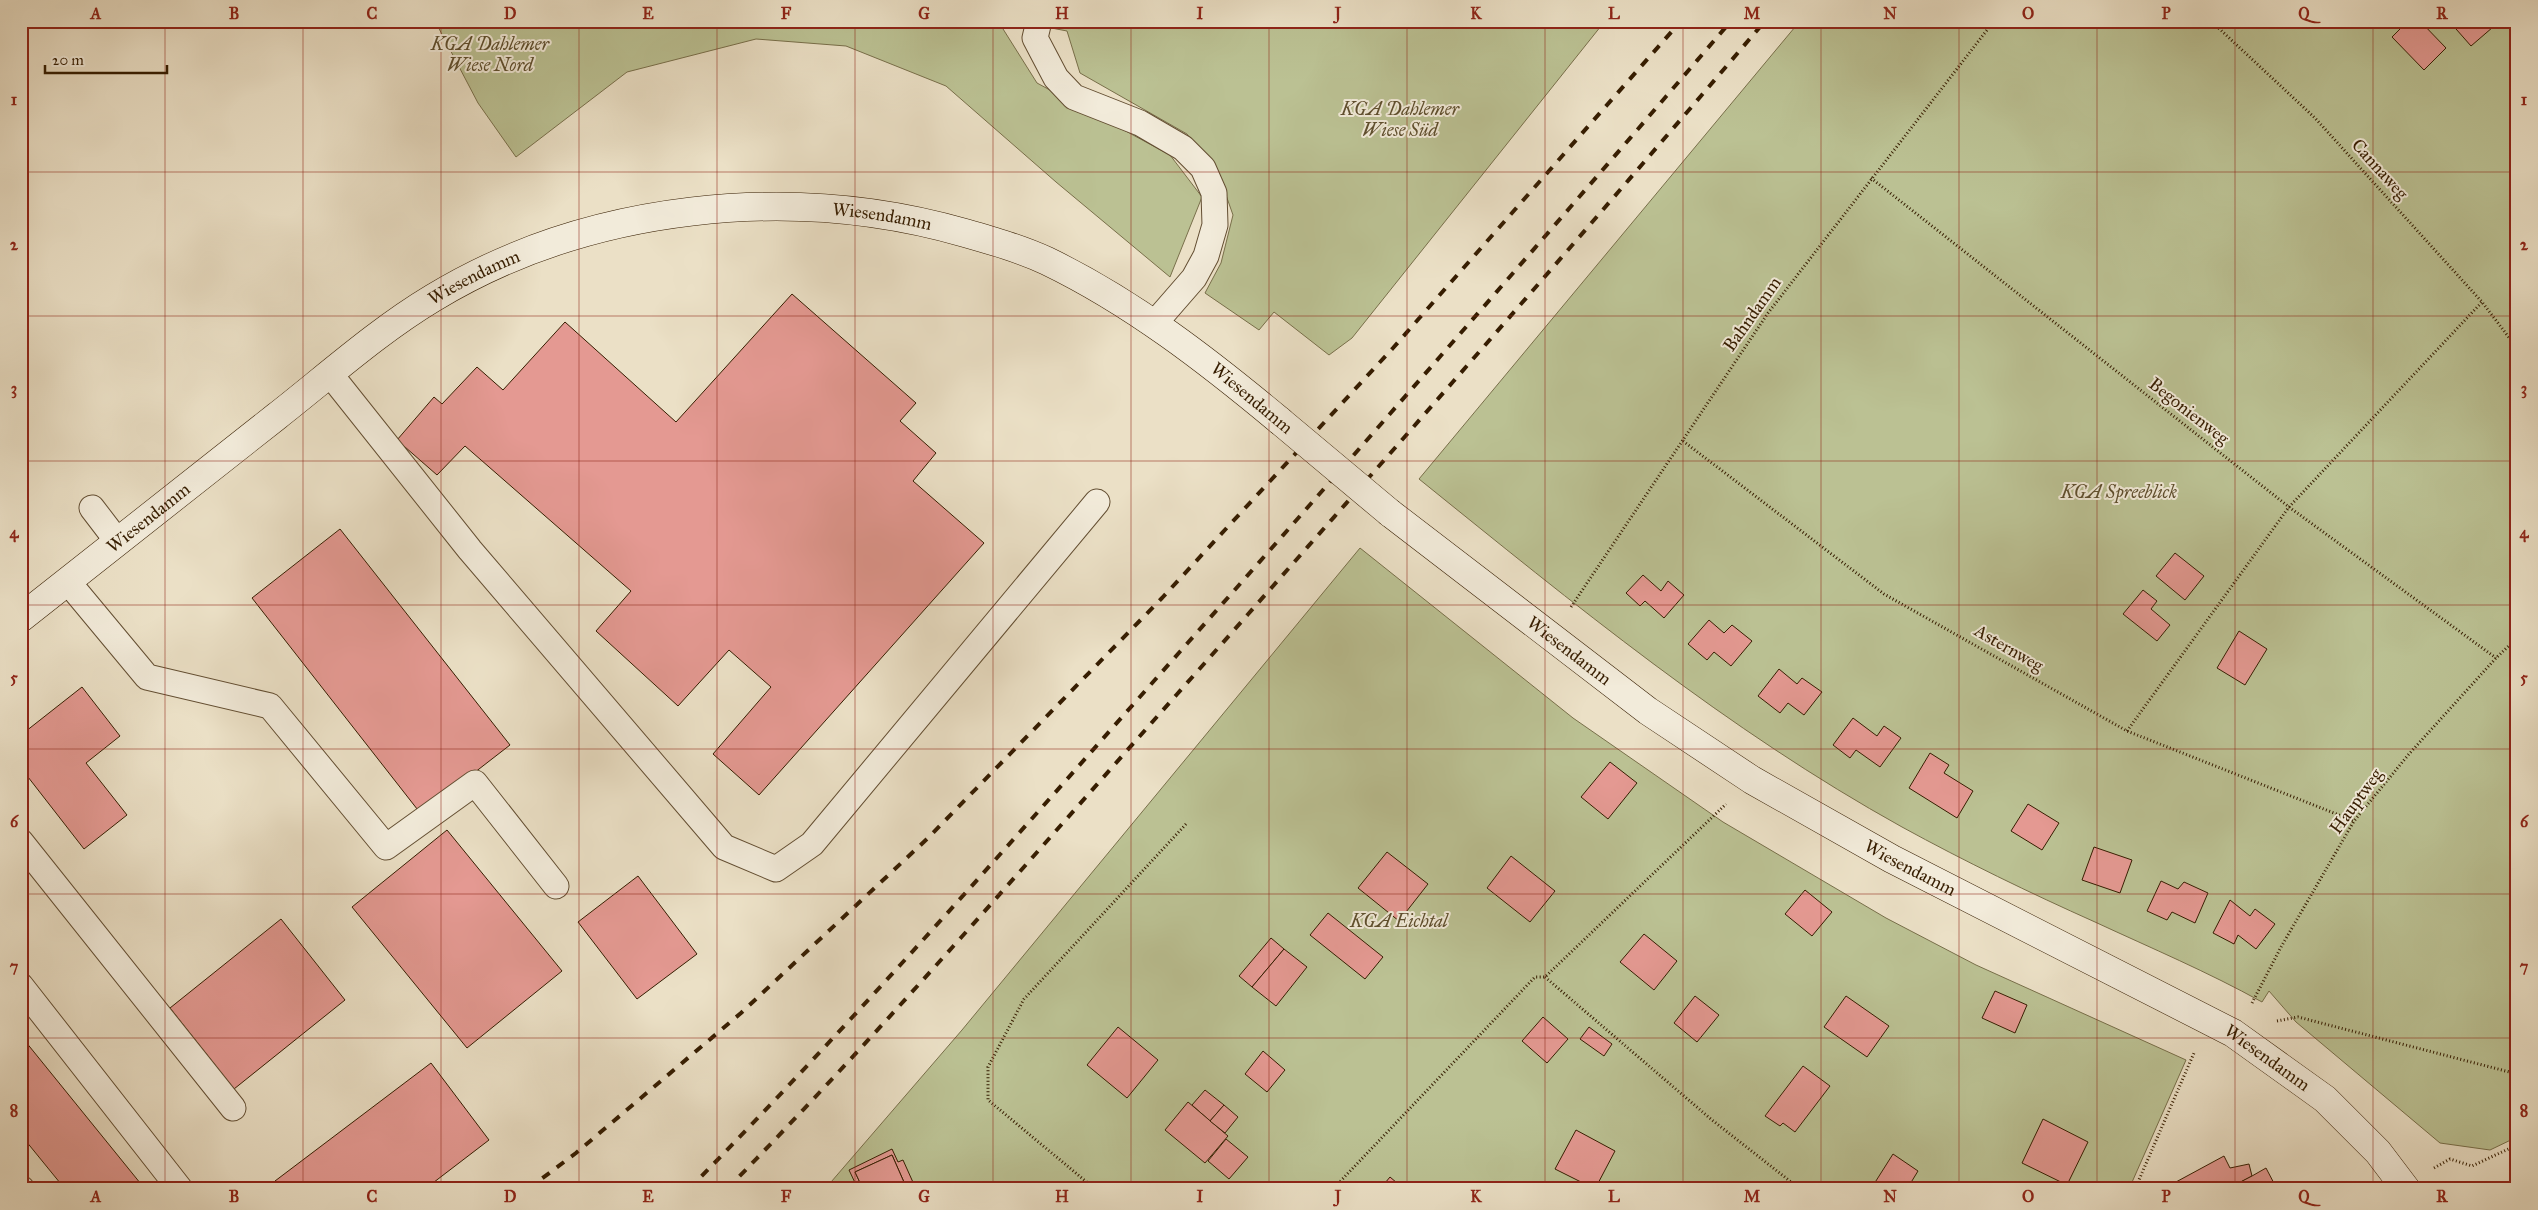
<svg xmlns="http://www.w3.org/2000/svg" width="2538" height="1210" viewBox="0 0 2538 1210" font-family="'IM FELL Great Primer',serif">
  <rect width="100%" height="100%" fill="#ebe0c6"/>
  <filter id="stains"><feTurbulence type="fractalNoise" baseFrequency=".004" numOctaves="4"/><feColorMatrix values="0 0 0 0 .2 0 0 0 0 .09 0 0 0 0 .02 0 0 0 .5 -.17"/></filter>
  <radialGradient id="worn" r=".72"><stop offset=".6" stop-color="#630" stop-opacity="0"/><stop offset="1" stop-color="#630" stop-opacity=".3"/></radialGradient>
  <g fill="#bbc193" stroke="#786f4a">
    <path d="M435,21h563l39,62 133,72 32,42 -32,80 -114,-95 -110,-96 -100,-40 -90,-7 -129,33 -111,85 -38,-54z"/>
    <path d="M1015,21h590l-253,317 -23,17 -55,-43 -15,18 -54,-37 16,-30 12,-48 -12,-34 -34,-47 -107,-61 -13,-42z"/>
    <path d="M1800,21h717v1116l-27,13 -50,-7 -144,-121 -27,-31 -7,11c-54,-30 -111,-54 -167,-80 -65,-29 -131,-61 -193,-95 -175,-97 -328,-223 -483,-348z"/>
    <path d="M1360,548l213,170 150,104 163,96 90,47 210,95 -57,129h-1304l137,-159z"/>
  </g>
  <g fill="#e49992" stroke="#361d01">
    <path d="M2408,21h12l26,27 -22,22 -32,-33z"/>
    <path d="M2449,21h51l-29,25z"/>
    <path d="M792,294l124,109 -16,18 36,32 -23,28 71,62 -225,252 -46,-41 58,-67 -42,-37 -51,56 -82,-75 35,-40 -166,-145 -28,29 -40,-35 37,-43 8,7 35,-37 26,23 62,-68 111,100z"/>
    <path d="M340,529l170,216 -89,69 -169,-216z"/>
    <path d="M2175,553l29,23 -19,24 -29,-24z"/>
    <path d="M1643,575l18,16 7,-10 16,14 -20,23 -19,-17 -5,5 -14,-13z"/>
    <path d="M2143,590l14,11 -6,8 19,16 -13,16 -34,-27z"/>
    <path d="M1709,620l15,13 8,-8 20,16 -21,25 -17,-14 -7,8 -19,-16z"/>
    <path d="M2239,631l28,18 -22,36 -28,-17z"/>
    <path d="M1779,669l18,15 5,-6 20,14 -18,23 -16,-12 -8,10 -22,-17z"/>
    <path d="M82,687l38,49 -34,27 41,52 -43,34 -63,-81v-33z"/>
    <path d="M1853,718l24,18 7,-10 17,12 -21,29 -24,-17 -6,8 -17,-13z"/>
    <path d="M1930,753l19,12 -5,8 29,18 -16,27 -48,-30z"/>
    <path d="M1610,762l27,21 -29,36 -27,-22z"/>
    <path d="M2028,804l31,19 -17,27 -31,-19z"/>
    <path d="M447,830l115,141 -95,77 -115,-141z"/>
    <path d="M2094,847l38,13 -12,33 -38,-13z"/>
    <path d="M1387,852l41,32 -29,37 -41,-33z"/>
    <path d="M1511,856l44,35 -25,31 -43,-34z"/>
    <path d="M638,876l59,78 -60,45 -59,-77z"/>
    <path d="M2161,881l17,8 6,-7 24,11 -13,30 -23,-11 -5,8 -20,-9z"/>
    <path d="M1805,890l27,22 -20,24 -27,-22z"/>
    <path d="M2230,900l20,16 5,-7 20,15 -19,25 -18,-14 -4,9 -21,-11z"/>
    <path d="M1328,913l55,44 -18,22 -55,-44z"/>
    <path d="M281,919l64,81 -111,89 -64,-81z"/>
    <path d="M1644,934l33,27 -23,29 -34,-28z"/>
    <path d="M1271,938l13,11 -32,38 -13,-11z"/>
    <path d="M1284,949l23,18 -31,39 -24,-19z"/>
    <path d="M1995,991l32,14 -12,28 -33,-15z"/>
    <path d="M1695,996l24,19 -22,27 -23,-19z"/>
    <path d="M1846,996l43,30 -22,31 -43,-30z"/>
    <path d="M1543,1017l25,22 -21,24 -25,-22z"/>
    <path d="M1118,1027l40,33 -31,38 -40,-33z"/>
    <path d="M1589,1027l23,17 -8,12 -24,-17z"/>
    <path d="M21,1036l124,153h-80l-44,-54z"/>
    <path d="M1263,1051l22,19 -18,22 -22,-18z"/>
    <path d="M431,1063l58,77 -64,49h-144l-6,-8z"/>
    <path d="M1803,1066l27,20 -35,46 -12,-9 -3,3 -15,-10z"/>
    <path d="M1205,1090l19,15 -14,16 -18,-16z"/>
    <path d="M1188,1102l40,34 -23,27 -40,-33z"/>
    <path d="M1224,1105l14,12 -13,16 -15,-12z"/>
    <path d="M2043,1119l45,23 -21,43 -45,-22z"/>
    <path d="M1576,1130l39,21 -20,38 -40,-20z"/>
    <path d="M1226,1139l22,18 -19,22 -21,-18z"/>
    <path d="M892,1149l6,13 5,-2 13,29h-9l-15,-34 -37,17 8,17h-5l-9,-19z"/>
    <path d="M1893,1154l25,17 -11,18h-25l-8,-5z"/>
    <path d="M892,1155l15,34h-44l-8,-17z"/>
    <path d="M2224,1156l6,12 19,-4 3,12 -25,13h-64z"/>
    <path d="M2266,1168l11,21h-50l25,-13z"/>
    <path d="M1390,1177l14,12h-24z"/>
  </g>
  <g fill="none" stroke-linecap="round" stroke-linejoin="round">
    <defs>
      <g id="lane">
        <path d="M1039,21l-4,17 21,40 18,19 66,26 43,25 20,20 11,25 1,32 -9,31 -12,22 -40,46"/>
        <path d="M330,374l140,176 254,297 52,22 36,-25 285,-342"/>
        <path d="M92,508l26,34"/>
        <path d="M68,582l79,95 123,29 116,141 89,-64 81,103"/>
        <path d="M21,842l212,266"/>
        <path d="M21,986l159,203"/>
        <path d="M21,1188l1,1"/>
      </g>
      <g id="secondary">
        <path id="s1" d="M1390,513l258,198 104,69 140,79 341,174 92,66 53,53 28,37"/>
        <path id="s2" d="M21,618c86,-67 171,-135 256,-202 51,-40 101,-85 156,-118 155,-94 358,-115 532,-65 28,8 56,16 82,28 85,41 161,100 233,160"/>
      </g>
    </defs>
    <use href="#lane" stroke="#634e32" stroke-width="27"/>
    <use href="#secondary" stroke="#361d01" stroke-width="29"/>
    <g stroke="#361d01" stroke-width="3" stroke-dasharray="1 2.5" stroke-linecap="butt">
      <path d="M2211,21l104,97 167,184 35,46"/>
      <path d="M1871,178l418,329 207,151"/>
      <path d="M1683,441l201,153 243,137 227,90"/>
      <path d="M1571,607l197,-294 226,-292"/>
      <path d="M2127,731l162,-224 193,-205"/>
      <path d="M1545,977l167,143 88,69"/>
      <path d="M2252,1003l29,-56 73,-126 55,-67 87,-96 21,-20"/>
      <path d="M2277,1021l21,-4 219,57"/>
      <path d="M2434,1168l16,-9 22,7 45,-21"/>
      <path d="M1095,1189l-107,-89v-33l36,-68 163,-176"/>
      <path d="M1333,1189l202,-212h10l181,-173"/>
      <path d="M2135,1189l59,-136"/>
    </g>
    <use href="#lane" stroke="#f2ebda" stroke-width="25"/>
    <use href="#secondary" stroke="#f2ebda" stroke-width="28"/>
    <g stroke="#361d01" stroke-width="4" stroke-dasharray="9 9" stroke-linecap="butt">
      <path d="M528,1189l48,-36 165,-140 187,-175 234,-240 231,-250 288,-327"/>
      <path d="M689,1189c163,-166 318,-342 472,-516 192,-216 382,-433 570,-652"/>
      <path d="M727,1189c154,-157 298,-324 444,-488 200,-225 399,-451 594,-680"/>
    </g>
    <defs>
      <path id="secondary-bridge" d="M1280,421l110,92"/>
    </defs>
    <use href="#secondary-bridge" stroke="#361d01" stroke-width="29" stroke-linecap="butt"/>
    <use href="#secondary-bridge" stroke="#f2ebda" stroke-width="28"/>
  </g>
  <path fill="none" stroke="#8f2418" stroke-width="1" stroke-opacity="0.55" d="M165,21v1168M303,21v1168M441,21v1168M579,21v1168M717,21v1168M855,21v1168M993,21v1168M1131,21v1168M1269,21v1168M1407,21v1168M1545,21v1168M1683,21v1168M1821,21v1168M1959,21v1168M2097,21v1168M2235,21v1168M2373,21v1168M21,172h2496M21,316h2496M21,461h2496M21,605h2496M21,749h2496M21,894h2496M21,1038h2496"/>
  <g text-anchor="middle" stroke-width="4" stroke-linejoin="round" paint-order="stroke">
    <g font-size="18" font-style="italic" fill="#5e4e2d" stroke="#f2ebda">
      <text x="490" y="50">KGA Dahlemer<tspan x="490" dy="21">Wiese Nord</tspan></text>
      <text x="1400" y="115">KGA Dahlemer<tspan x="1400" dy="21">Wiese Süd</tspan></text>
      <text x="2119" y="498">KGA Spreeblick</text>
      <text x="1399" y="927">KGA Eichtal</text>
    </g>
    <g font-size="18" fill="#361d01" stroke="#f2ebda">
      <text transform="translate(2380 169) rotate(48)" y="6">Cannaweg</text>
      <text dy="6" stroke="none"><textPath href="#s2" startOffset="988">Wiesendamm</textPath></text>
      <text dy="6" stroke="none"><textPath href="#s2" startOffset="568">Wiesendamm</textPath></text>
      <text transform="translate(1752 314) rotate(-55)" y="6">Bahndamm</text>
      <text transform="translate(1252 398) rotate(40)" y="6">Wiesendamm</text>
      <text transform="translate(2189 411) rotate(38)" y="6">Begonienweg</text>
      <text dy="6" stroke="none"><textPath href="#s2" startOffset="162">Wiesendamm</textPath></text>
      <text transform="translate(2009 648) rotate(30)" y="6">Asternweg</text>
      <text dy="6" stroke="none"><textPath href="#s1" startOffset="226">Wiesendamm</textPath></text>
      <text transform="translate(2356 801) rotate(-54)" y="6">Hauptweg</text>
      <text dy="6" stroke="none"><textPath href="#s1" startOffset="631">Wiesendamm</textPath></text>
      <text dy="6" stroke="none"><textPath href="#s1" startOffset="1036">Wiesendamm</textPath></text>
    </g>
  </g>
  <rect width="2538" height="1210" fill="none" stroke="#ebe0c6" stroke-width="55"/>
  <path d="M45 65v8h122v-8" fill="none" stroke="#361d01" stroke-width="2.5"/>
  <text x="52" y="65" font-size="15" fill="#361d01" stroke="#f2ebda" stroke-width="4" paint-order="stroke">20 m</text>
  <rect x="28" y="28" width="2482" height="1154" fill="none" stroke="#8f2418" stroke-width="2"/>
  <g font-size="16" text-anchor="middle" font-weight="bold" fill="#8f2418">
    <text x="96" y="19">A</text>
    <text x="234" y="19">B</text>
    <text x="372" y="19">C</text>
    <text x="510" y="19">D</text>
    <text x="648" y="19">E</text>
    <text x="786" y="19">F</text>
    <text x="924" y="19">G</text>
    <text x="1062" y="19">H</text>
    <text x="1200" y="19">I</text>
    <text x="1338" y="19">J</text>
    <text x="1476" y="19">K</text>
    <text x="1614" y="19">L</text>
    <text x="1752" y="19">M</text>
    <text x="1890" y="19">N</text>
    <text x="2028" y="19">O</text>
    <text x="2166" y="19">P</text>
    <text x="2304" y="19">Q</text>
    <text x="2442" y="19">R</text>
    <text x="14" y="105">1</text>
    <text x="2524" y="105">1</text>
    <text x="14" y="250">2</text>
    <text x="2524" y="250">2</text>
    <text x="14" y="394">3</text>
    <text x="2524" y="394">3</text>
    <text x="14" y="538">4</text>
    <text x="2524" y="538">4</text>
    <text x="14" y="683">5</text>
    <text x="2524" y="683">5</text>
    <text x="14" y="827">6</text>
    <text x="2524" y="827">6</text>
    <text x="14" y="972">7</text>
    <text x="2524" y="972">7</text>
    <text x="14" y="1116">8</text>
    <text x="2524" y="1116">8</text>
    <text x="96" y="1202">A</text>
    <text x="234" y="1202">B</text>
    <text x="372" y="1202">C</text>
    <text x="510" y="1202">D</text>
    <text x="648" y="1202">E</text>
    <text x="786" y="1202">F</text>
    <text x="924" y="1202">G</text>
    <text x="1062" y="1202">H</text>
    <text x="1200" y="1202">I</text>
    <text x="1338" y="1202">J</text>
    <text x="1476" y="1202">K</text>
    <text x="1614" y="1202">L</text>
    <text x="1752" y="1202">M</text>
    <text x="1890" y="1202">N</text>
    <text x="2028" y="1202">O</text>
    <text x="2166" y="1202">P</text>
    <text x="2304" y="1202">Q</text>
    <text x="2442" y="1202">R</text>
  </g>
  <rect width="100%" height="100%" filter="url(#stains)"/>
  <rect width="100%" height="100%" fill="url(#worn)"/>
</svg>
